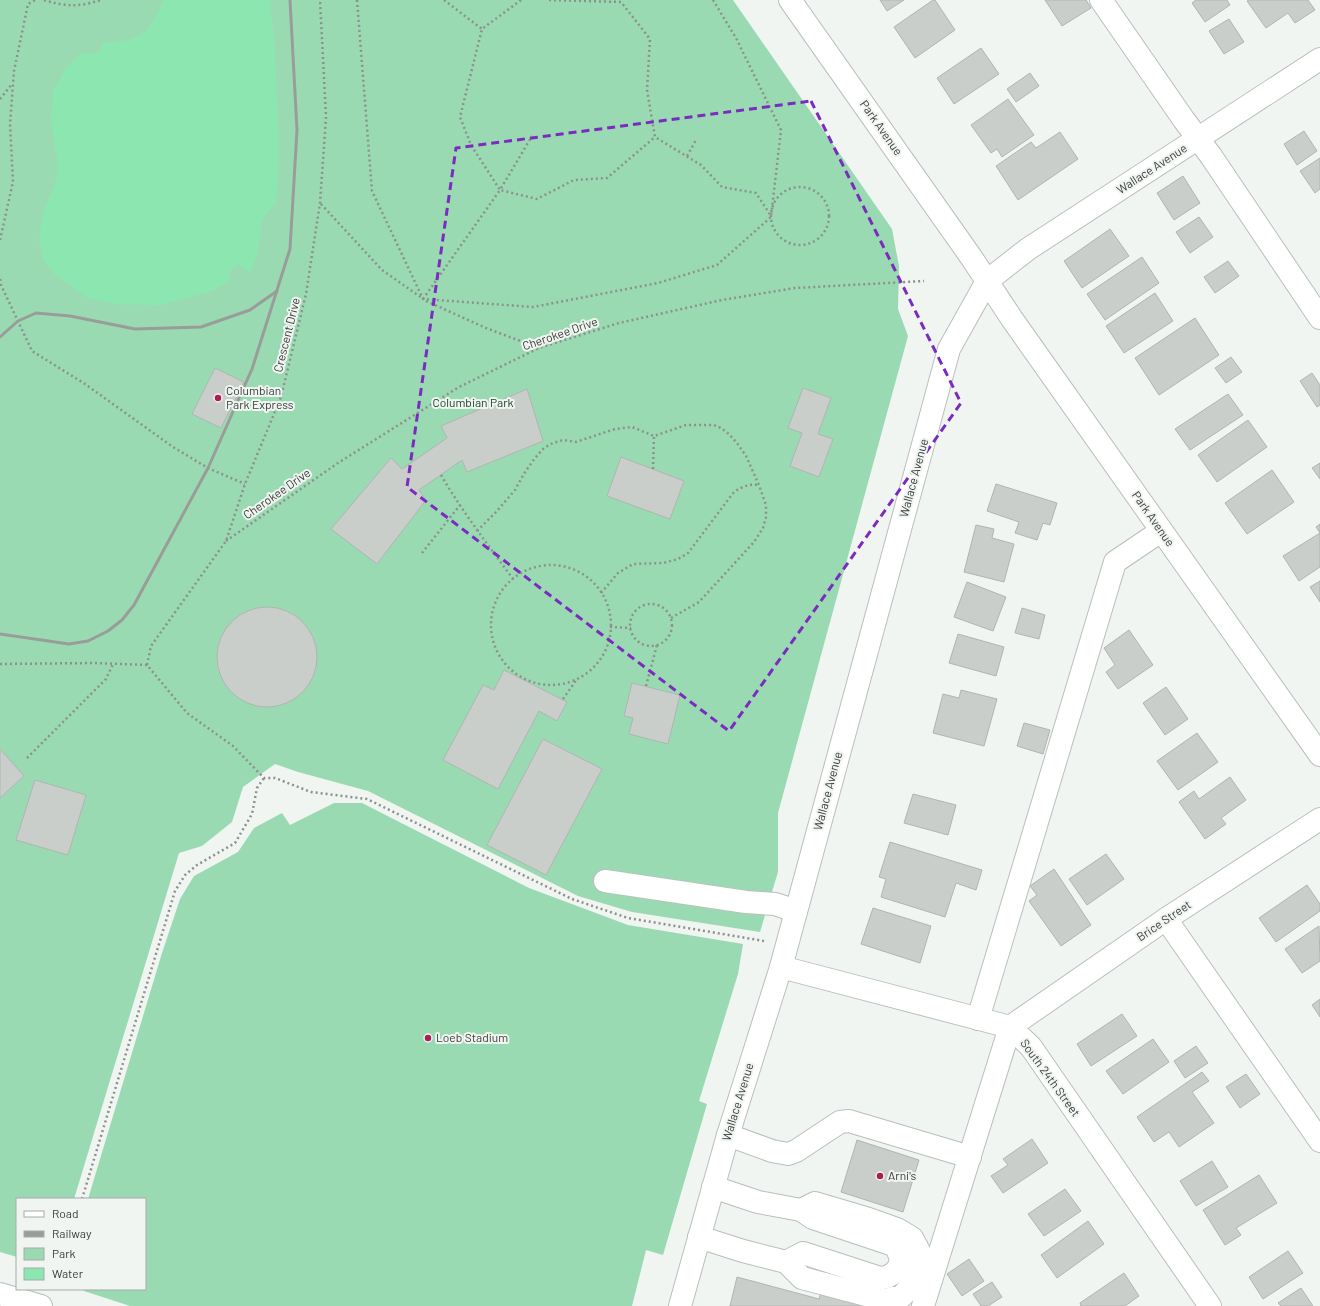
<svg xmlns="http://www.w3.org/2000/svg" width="1320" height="1306" viewBox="0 0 1320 1306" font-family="Barlow,sans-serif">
  <rect width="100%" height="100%" fill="#f0f5f1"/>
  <g fill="#9adab2">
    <path d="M0,0h733l159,229 7,37 -1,43 10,27 -130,477v59l-18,60 -128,-20 -54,-16 -210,-105 -70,-19 -23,-8 -32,23 -11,35 -30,24 -23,7 -105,346h-57v58l-17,-5z"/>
    <path d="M334,803h28l167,85 99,37 115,19 -5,30 -39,127 8,3 -44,151 -17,-5 -14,56h-502l-46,-15v-2h61v-90h-57l74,-246 18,-54 14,-23 44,-24 16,-24 28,-15 8,12z"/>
  </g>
  <path fill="#8ce6b0" d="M164,0h106l5,52 4,100 -3,51 -14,16 -5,36 -6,17 -13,-8 -9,8 1,9 -18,10 -52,14 -46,-1 -26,-6 -32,-22 -13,-17 -4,-20 4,-26 12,-29 3,-19 -7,-45 2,-29 12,-21 17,-17c9,2 19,2 20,-10 18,-1 37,-2 48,-18 6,-7 9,-17 14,-25z"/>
  <g fill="#c9cecb" stroke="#b0b5b1">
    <path d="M880,0h24l-17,11z"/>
    <path d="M933,0h2l20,30 -40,28 -21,-31z"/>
    <path d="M1045,0h41l5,8 -29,18z"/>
    <path d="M1196,0h31l3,5 -25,17 -13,-19z"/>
    <path d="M1249,0h59l7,10 -20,13 -7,-10 -22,15 -19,-27z"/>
    <path d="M1229,19l15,23 -20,12 -15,-23z"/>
    <path d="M981,48l18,26 -45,30 -17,-26z"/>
    <path d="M1030,73l9,13 -23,16 -9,-13z"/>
    <path d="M1008,99l26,36 -32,22 -5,-8 -6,4 -20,-28z"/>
    <path d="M1304,131l13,20 -20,14 -13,-21z"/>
    <path d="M1060,132l18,27 -60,41 -22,-34 35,-24 5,6z"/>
    <path d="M1320,158v31l-5,4 -15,-22z"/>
    <path d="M1183,176l17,27 -26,17 -17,-27z"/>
    <path d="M1199,217l14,20 -23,16 -14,-21z"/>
    <path d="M1110,229l19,27 -47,32 -18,-27z"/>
    <path d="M1142,257l17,26 -54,37 -18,-26z"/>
    <path d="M1228,261l11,15 -24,17 -11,-16z"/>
    <path d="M1155,293l18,28 -49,32 -18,-27z"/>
    <path d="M1195,318l24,37 -60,40 -24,-37z"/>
    <path d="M1231,357l11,15 -16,11 -11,-15z"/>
    <path d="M215,368l29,14 -23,46 -29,-14z"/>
    <path d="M1312,373l8,12v20l-3,2 -17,-26z"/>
    <path d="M803,388l28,10 -13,36 15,5 -14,38 -29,-11 12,-33 -14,-5z"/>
    <path d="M527,389l16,52 -76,31 -5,-12 -43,30 7,10 -49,64 -46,-35 60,-71 11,11 45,-31 -6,-12z"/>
    <path d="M1228,394l15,21 -53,35 -15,-21z"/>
    <path d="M1248,420l19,27 -50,35 -19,-27z"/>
    <path d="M621,457l63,24 -14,38 -63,-23z"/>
    <path d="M1320,463v16l-8,-11z"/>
    <path d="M1272,470l22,32 -47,32 -22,-31z"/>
    <path d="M996,484l61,19 -7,22 -7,-2 -6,17 -22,-7 4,-11 -32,-11z"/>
    <path d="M1320,524v43l-21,14 -16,-25 37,-23 -4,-6z"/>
    <path d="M976,525l18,4 -2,9 22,6 -10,38 -40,-10z"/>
    <path d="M1320,581v21l-10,-15z"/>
    <path d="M967,582l39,15 -13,34 -39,-14z"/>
    <circle cx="267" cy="657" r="50"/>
    <path d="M1022,608l23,7 -6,24 -24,-6z"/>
    <path d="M1129,630l24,35 -35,24 -12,-17 9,-7 -11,-17z"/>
    <path d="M958,634l46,13 -8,29 -47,-13z"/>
    <path d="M504,670l63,32 -10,19 -18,-10 -41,78 -55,-29 40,-75 11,5z"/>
    <path d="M632,683l48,12 -12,49 -39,-10 4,-16 -9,-2z"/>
    <path d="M1166,687l22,32 -23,16 -22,-32z"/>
    <path d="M961,690l36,9 -13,47 -51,-13 10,-39 16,4z"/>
    <path d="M1024,723l26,7 -7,24 -26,-8z"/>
    <path d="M1197,733l21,29 -40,28 -21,-29z"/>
    <path d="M543,739l59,30 -56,106 -59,-30z"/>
    <path d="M0,749l24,27 -24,22z"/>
    <path d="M1230,777l16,23 -25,18 5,6 -21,15 -26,-37 15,-11 5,8z"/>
    <path d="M35,780l51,15 -18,60 -52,-15z"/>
    <path d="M913,794l43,11 -8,30 -44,-12z"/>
    <path d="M890,842l92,28 -6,20 -20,-7 -11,34 -64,-20 5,-18 -7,-2z"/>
    <path d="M1106,854l18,25 -37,26 -18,-26z"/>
    <path d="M1054,869l37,56 -30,21 -32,-45 8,-6 -7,-9z"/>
    <path d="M1307,885l13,19v7l-44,31 -17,-24z"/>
    <path d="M873,908l58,18 -11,37 -59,-19z"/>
    <path d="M1319,926l1,35 -18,12 -17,-24z"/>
    <path d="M1320,999v18l-8,-12z"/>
    <path d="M1122,1014l15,22 -46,30 -14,-22z"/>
    <path d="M1153,1039l16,23 -46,32 -17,-23z"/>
    <path d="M1196,1046l12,17 -23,15 -11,-17z"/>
    <path d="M1202,1072l7,9 -17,11 22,31 -35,24 -10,-15 -15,10 -17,-25z"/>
    <path d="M1246,1074l14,20 -20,14 -14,-21z"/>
    <path d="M1032,1139l16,24 -45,30 -12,-17 17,-11 -5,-6z"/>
    <path d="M857,1140l62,20 -16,52 -62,-20z"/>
    <path d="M1212,1161l16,26 -32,19 -16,-25z"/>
    <path d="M1259,1175l18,28 -41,25 5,7 -16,10 -22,-35z"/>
    <path d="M1065,1189l16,22 -37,25 -16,-22z"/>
    <path d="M1088,1221l16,23 -47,34 -16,-23z"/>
    <path d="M1288,1251l15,22 -40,26 -14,-22z"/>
    <path d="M969,1259l15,22 -22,15 -15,-22z"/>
    <path d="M1124,1273l15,23 -14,10h-44l-1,-3z"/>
    <path d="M737,1277l82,22 6,-19 49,26h-144z"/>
    <path d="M992,1282l10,15 -14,9h-7l-8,-12z"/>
    <path d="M1301,1288l12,18h-32l-3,-3z"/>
  </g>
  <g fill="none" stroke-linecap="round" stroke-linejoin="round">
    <defs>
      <g id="minor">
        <path d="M790,0l181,257 41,62 308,436"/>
        <path d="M1101,0l83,120 27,36 109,162"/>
        <path d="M605,881l141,21 29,2 21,7"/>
        <path d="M1166,919l154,222"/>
        <path d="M781,967l229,60 21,20 179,259"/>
        <path d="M978,1019l137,-457 46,-31"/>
        <path d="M728,1135l44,16 16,3 8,-3 44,-29 9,-1 121,36"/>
        <path d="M713,1187l45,15 43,8 12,8 81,27 4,6 3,9 -2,7 -5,6 -7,4 -7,1 -77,-25 -17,9"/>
        <path d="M699,1237l44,14 43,11 16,16 83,22 17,-4 10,-11 7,-15v-19l-7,-13 -15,-9 -28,-10 -54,-16 -14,7"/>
        <path d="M680,1306l48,-171 53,-168 168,-618 38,-68 41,-32 292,-190"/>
        <path d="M923,1306l87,-279 156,-108 154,-100"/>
      </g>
      <path id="major" d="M0,1294l41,12"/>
    </defs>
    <use href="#minor" stroke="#babfbc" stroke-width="24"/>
    <use href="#major" stroke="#babfbc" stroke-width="24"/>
    <g stroke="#8d918e" stroke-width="2.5" stroke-dasharray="2 3" stroke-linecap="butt">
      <path d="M44,0c23,7 35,7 57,0"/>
      <path d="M357,0l15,191 51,108 110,8 125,-24 59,-18 54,-48 10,-87 -45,-92 -23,-38"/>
      <path d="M444,0l38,29"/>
      <path d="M521,0l-39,29 -22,88 11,28 29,45 32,-54"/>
      <path d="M549,0l72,2 29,37 -3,51 8,47 46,28 21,22 34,6 15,23"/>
      <path d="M0,99l12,-15"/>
      <path d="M687,156l9,-16"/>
      <circle cx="800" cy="216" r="29"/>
      <path d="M321,204l61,66 40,28"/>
      <path d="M0,240l13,-58 -3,-58 4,-53 14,-67 7,-4"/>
      <path d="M0,279l1,6 31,66 53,33 88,63 35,21 37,16"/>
      <path d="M423,299l77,-109 37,9 37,-19 33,-2 48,-41"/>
      <path d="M426,301l60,27 53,20"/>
      <path d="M653,469l1,-33"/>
      <path d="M441,475c21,36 47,70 72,104"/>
      <path d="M477,531l20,-20 18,-21 10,-18 10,-14 9,-10 9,-5 10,-3 13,2 39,-13 17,-2 22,9 32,-11h28l7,3 8,6 8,9 9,13 13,29 7,20v12l-3,11 -9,14 -55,60 -28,16"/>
      <path d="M226,541l112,-78 121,-76 80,-39 80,-25 103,-23 73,-12 129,-7"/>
      <path d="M422,553l38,-48"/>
      <circle cx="551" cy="625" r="60"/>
      <path d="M601,593l17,-20 15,-9 30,-1 15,-4 10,-6 46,-61c9,-6 15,-8 25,-7"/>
      <circle cx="651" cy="625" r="21"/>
      <path d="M610,627l21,1"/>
      <path d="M0,664l94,-1 53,2 40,48 46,33 31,32h11l36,14 56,7 205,100 56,19 136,23"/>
      <path d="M147,665l4,-19 75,-105 19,-57 36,-87 25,-103 14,-91 6,-86 -6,-117"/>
      <path d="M646,686l11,-41"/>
      <path d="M563,699l14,-20"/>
      <path d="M27,758l79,-79 7,-15"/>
      <path d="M82,1199l93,-308 10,-16 12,-10 38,-22 17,-29 5,-26 7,-10"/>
    </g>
    <use href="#minor" stroke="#fff" stroke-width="22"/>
    <use href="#major" stroke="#fff" stroke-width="22"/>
    <g stroke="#999d9a" stroke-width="3">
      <path d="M0,337l18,-16 18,-8 34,3 65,13 66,-2 49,-17 27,-19"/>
      <path d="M0,634l69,10 19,-3 20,-10 14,-11 12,-15 74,-137 44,-99 38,-120 7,-119 -7,-130"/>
    </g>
  </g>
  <path fill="none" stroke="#7b2cbf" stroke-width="3" stroke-dasharray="8 5" stroke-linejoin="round" d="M811,101l150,302 -232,328 -322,-244 49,-339z"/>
  <g fill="#ad1d55" stroke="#f0f5f1" stroke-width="1.5">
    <circle cx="218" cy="398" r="4"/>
    <circle cx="428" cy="1038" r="4"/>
    <circle cx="880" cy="1176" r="4"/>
  </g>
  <g text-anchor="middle" stroke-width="4" stroke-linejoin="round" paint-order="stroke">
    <g font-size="12" fill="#3b3d3b" stroke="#f0f5f1">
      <text transform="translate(881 128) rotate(55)" y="4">Park Avenue</text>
      <text transform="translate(1152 169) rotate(-33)" y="4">Wallace Avenue</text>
      <text transform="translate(560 334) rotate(-19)" y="4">Cherokee Drive</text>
      <text transform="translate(287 335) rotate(-76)" y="4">Crescent Drive</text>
      <text transform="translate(914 478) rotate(-75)" y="4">Wallace Avenue</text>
      <text transform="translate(277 494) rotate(-35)" y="4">Cherokee Drive</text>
      <text transform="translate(1153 519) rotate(55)" y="4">Park Avenue</text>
      <text transform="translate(828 791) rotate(-75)" y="4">Wallace Avenue</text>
      <text transform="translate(1164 921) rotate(-34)" y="4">Brice Street</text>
      <text transform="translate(1050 1078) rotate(54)" y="4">South 24th Street</text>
      <text transform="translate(738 1102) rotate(-73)" y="4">Wallace Avenue</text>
    </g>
    <g font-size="12" fill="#3b3d3b" stroke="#f0f5f1" text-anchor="start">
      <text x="226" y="395">Columbian<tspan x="226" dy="14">Park Express</tspan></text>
      <text x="436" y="1042">Loeb Stadium</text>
      <text x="888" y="1180">Arni's</text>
    </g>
    <g font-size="12" fill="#153b26" stroke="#f0f5f1">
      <text x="473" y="407">Columbian Park</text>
    </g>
  </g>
  <rect x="16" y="1198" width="130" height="92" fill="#f0f5f1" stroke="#a8aba8"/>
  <rect x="24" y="1211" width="20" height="6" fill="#ffffff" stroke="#a8aba8"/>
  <text x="52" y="1218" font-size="12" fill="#3b3d3b">Road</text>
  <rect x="24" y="1231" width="20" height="6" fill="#999d9a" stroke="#a8aba8"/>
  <text x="52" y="1238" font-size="12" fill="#3b3d3b">Railway</text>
  <rect x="24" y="1248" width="20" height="12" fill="#9adab2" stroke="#a8aba8"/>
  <text x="52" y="1258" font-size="12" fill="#3b3d3b">Park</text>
  <rect x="24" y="1268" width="20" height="12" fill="#8ce6b0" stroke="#a8aba8"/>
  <text x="52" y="1278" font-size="12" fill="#3b3d3b">Water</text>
</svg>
